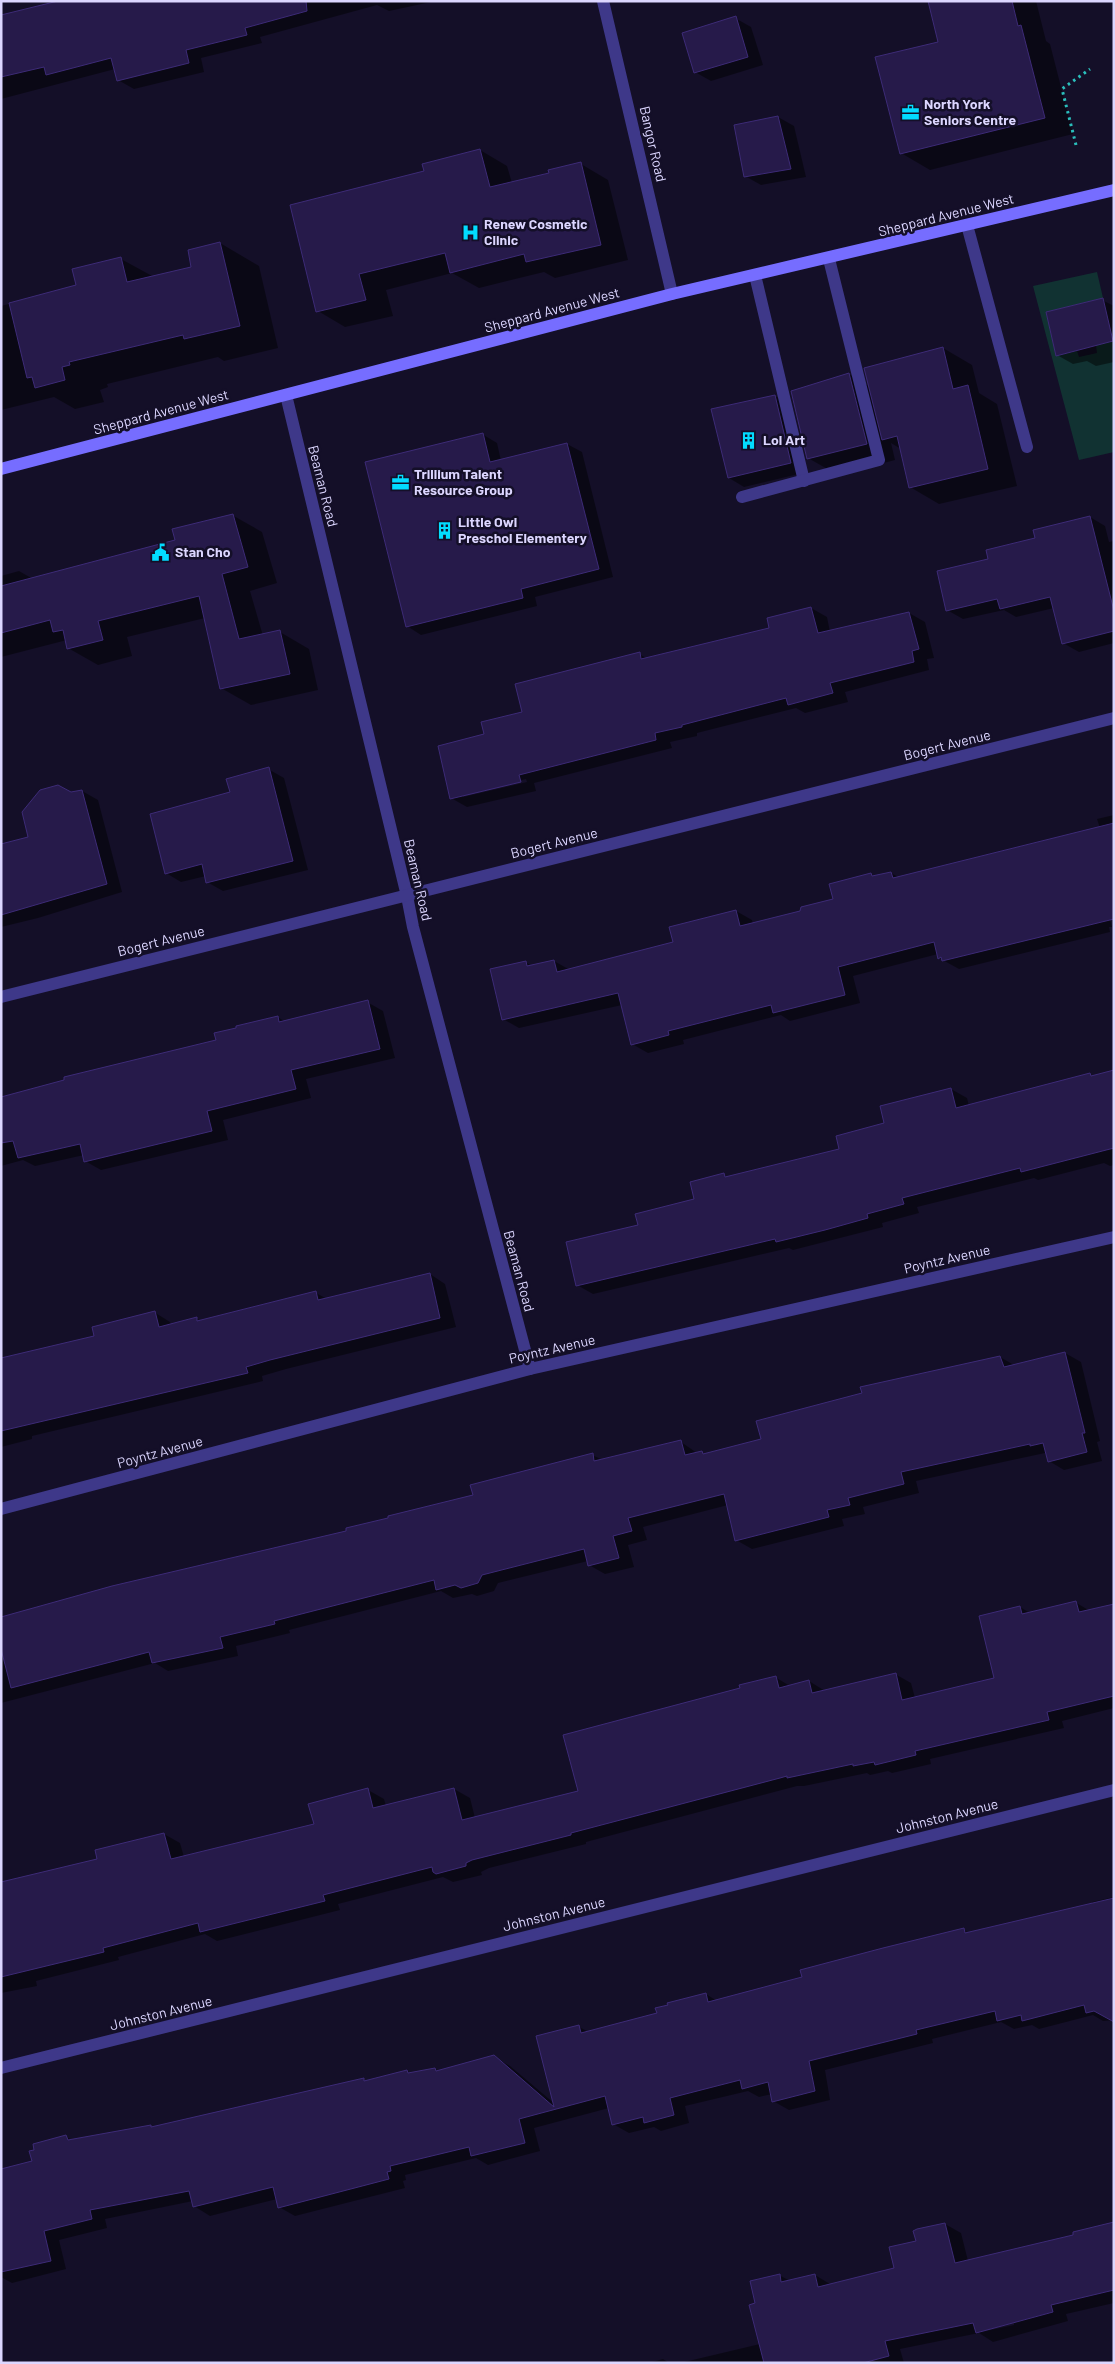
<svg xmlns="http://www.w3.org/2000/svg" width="1115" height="2364" viewBox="0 0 1115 2364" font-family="Barlow,sans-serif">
  <rect width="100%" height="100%" fill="#140f28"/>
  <path fill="#113232" d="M1097,272l6,26 -57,14 10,44 21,-5 2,6 18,-4 -1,-8 18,-4v111l-35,8 -46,-174z"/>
  <g fill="#0007" fill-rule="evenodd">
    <path d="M94,1h337v1l-42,9 -12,-6 -117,32 2,6 -61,15 3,14 -70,17 -16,-9 -3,-11 -114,30v-82z"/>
    <path d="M929,1h107l10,40 4,3 23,90 -143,36 -29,-17 38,-110z"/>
    <path d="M735,18l16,9 12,38 -52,16 -16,-9z"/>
    <path d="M778,117l16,9 12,51 -45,8 -16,-9z"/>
    <path d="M480,150l27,16 5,17 69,-19 27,16 20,80 -73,18 -11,-6 -65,16 -27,-15 -66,17 7,26 -48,11 -27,-16 107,-139z"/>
    <path d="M220,243l39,23 19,82 -54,13 -6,-4 -111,27 1,3 -8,3 4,12 -29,7 -21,-12 -53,13v-104l77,-20 43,-27 33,18 39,-9z"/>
    <path d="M1102,300l12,6v56l-18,4 -9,-5 -14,3 -16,-9z"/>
    <path d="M943,348l29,17 7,28 18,11 20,82 -78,18 -29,-17 -9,-38 -10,-6 4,17 -57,15 -30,-17 41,-84 21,13z"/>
    <path d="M775,396l16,9 16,67 -63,15 -15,-9z"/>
    <path d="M482,434l15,9 4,18 66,-17 15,8 31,125 -78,20 2,9 -116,29 -14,-9z"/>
    <path d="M232,515l30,17 15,51 -27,8 13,45 17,-4 29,17 9,41 -67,15 -30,-17 -16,-70 -78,19 5,19 -34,9 -30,-17 -1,-8 -66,17v-81l18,-5 14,8 143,-38z"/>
    <path d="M1090,517l15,9 4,16 5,-1v102l-35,9 -16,-9 -9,-35 -38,9 -12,-7 -41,9 -16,-9 43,-50z"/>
    <path d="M811,608l16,9 3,15 79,-19 16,9 9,36 -7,1 2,11 -84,22 3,10 -43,11 -9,-5 -99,25v3l-27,6 2,6 -138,35 2,8 -69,16 -16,-9 34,-63 38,-22 116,-59 9,5 123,-30zM526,779l1,3 -64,15v-3z"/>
    <path d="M268,769l16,9 24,92 -85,21 -16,-9 -1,-6 -25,6 -15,-9z"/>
    <path d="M82,791l16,9 24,92 -84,26 -37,9v-82l29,-7 40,-44z"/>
    <path d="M1114,815v103l-4,1 2,8h-3l1,5 -151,37 -20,-11 -1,-4 -85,22 7,27 -70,18 -9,-6 -98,25 1,4 -36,9 -16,-9 -10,-39 -103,23 -16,-9 22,-57 7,4 22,-5 16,9 104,-27 62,-32 16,9 1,4 48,-12 34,-12 36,-26 4,3 16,-4 9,5 200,-50 -3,-9z"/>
    <path d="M367,1002l16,9 12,47 -89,21 5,19 -88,22 5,20 -127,30 -16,-9 -1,-6 -49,11 -12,-6 -22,6v-68l216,-58 61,-23 7,5z"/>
    <path d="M1114,1072v93l-4,1 -6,-3 -66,17 -4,-2 -117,29 2,6 -37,10 1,4 -90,23 -4,-2 -196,46 -16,-9 62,-59 56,-26 29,-25 5,3 111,-28 111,-61 16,9 2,8 121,-32 4,3z"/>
    <path d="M430,1274l15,10 11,43 -170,42 -24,7 1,5 -231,55v3l-31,8v-87l95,-23 58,-25 16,10 1,3 25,-7 5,3 115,-28 11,6z"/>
    <path d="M1065,1353l16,9 19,79 -3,1 5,19 -38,9 -15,-9 -4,-8 -129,28 3,12 -56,14 2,7 -23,5 2,7 -92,23 -16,-9 -8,-35 -85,22 4,13 -19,5 6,22 -29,7 -16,-9 -1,-4 -90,22 -4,8 -17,5 -5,-2 -19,4 -12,-7 -152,39 1,3 -54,13 2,10 -70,15 -13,-8 -154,40v-85l347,-87 126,-35 118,-41 11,5 78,-18 16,11 4,-1 6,3 55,-15 238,-83 14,8z"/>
    <path d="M1075,1602l15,9 24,-6v103l-52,13 2,7 -134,31 1,5 -39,9 -4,-2 -18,4 -3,-2 -63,13h-7l-211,56v2l-97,24 -8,4 1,3 -29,7 -10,-5 -105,27 2,6 -123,31 -12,-7 -87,23 1,3 -83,21 1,5 -36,7v-102l98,-32 -2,-8 67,-17 16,9 4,14 131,-32 53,-35 16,9 2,7 68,-17 16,9 5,20 104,-26 163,-103 33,-12 15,9 19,-5 16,10 70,-17 16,9 4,15 81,-19 24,-72 10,6z"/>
    <path d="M1114,1897v123l-11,1 -10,-6 -54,14 -7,-4 -18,4 -13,-7 -69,17 1,4 -108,27 5,30 -41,10 -16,-9 -1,-7 -13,3 -11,-6 -63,15 4,17 -28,8 -7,-4 -25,6 -16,-9 -4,-16 -75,20 6,23 -52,14 -12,-7 -71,17 1,5 -3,1 2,7 -110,28 -16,-9 -2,-8 -67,17 -16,-10 -1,-5 -88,18 2,9 -48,12 7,29 -54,14 -11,-6v-106l33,-9 32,-25 7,3 77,-14 4,2 209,-49 4,2 40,-10 4,2 24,-4 5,2 54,-14 16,9 45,38 24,-77 10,5 69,-18 48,-20 11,7 87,-23 160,-48 5,3 124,-29 -1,-2z"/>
    <path d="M1114,2223v80l-48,11 2,7 -75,21 -14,-9 -79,16 4,14h-224l80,-19 -3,-40 22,-29 11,6 25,-6 15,9 65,-15 22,-27 28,-18 16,9 7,28 107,-25zM1014,2323v2l-33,7v-1z"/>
    <path d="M663,2359l6,4h-20z"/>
  </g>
  <g fill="#261a4a" stroke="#3d2b77">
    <path d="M58,1h248l1,10 -62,17 2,7 -61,15 3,13 -72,18 -6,-23 -65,17 -2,-8 -43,10v-62z"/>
    <path d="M928,1h84l6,25 3,-1 24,93 -145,36 -25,-97 63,-15z"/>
    <path d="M736,16l12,41 -54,16 -12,-40z"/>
    <path d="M778,116l13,53 -47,8 -10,-52z"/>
    <path d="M480,149l10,38 59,-14 -1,-3 33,-8 20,83 -75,17 -2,-8 -74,19 -5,-20 -86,21 7,26 -50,12 -26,-107 134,-34 -2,-7z"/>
    <path d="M220,242l20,84 -56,13 -1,-4 -114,27 1,3 -8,2 3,13 -30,8 -3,-11 -5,1 -18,-75 67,-18 -4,-16 49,-12 6,25 64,-15 -3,-17z"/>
    <path d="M1103,298l10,43 -57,15 -10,-44z"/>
    <path d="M943,347l10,42 15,-4 20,84 -79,19 -12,-52 -15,4 -18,-72z"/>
    <path d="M849,373l18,71 -60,15 -16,-68z"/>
    <path d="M775,395l16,68 -63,15 -17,-69z"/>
    <path d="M483,433l7,29 77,-19 32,126 -78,20 2,9 -117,29 -41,-165z"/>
    <path d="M233,514l15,53 -26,7 17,65 41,-9 10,44 -70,15 -21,-93 -101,25 5,19 -36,9 -4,-19 -10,2 -3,-12 -49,13v-47l174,-46 -3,-11z"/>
    <path d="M1090,516l24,95v20l-52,13 -12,-47 -50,12 -3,-10 -51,12 -9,-40 51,-12 -2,-9 49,-12 -2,-8z"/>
    <path d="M811,607l7,26 91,-21 10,37 -7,2 2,11 -84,21 3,10 -45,12 -2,-7 -104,27v2l-27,6 1,7 -137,35 2,7 -71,17 -12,-53 46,-12 -3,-12 41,-10 -7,-28 125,-32 1,7 128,-31 -2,-10z"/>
    <path d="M269,767l24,94 -87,22 -4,-19 -37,10 -15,-60 80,-22 -4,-13z"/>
    <path d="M58,785l13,7 11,-2 25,94 -106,31v-71l27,-7 -6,-25 18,-22z"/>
    <path d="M1114,823v96l-172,42 -1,-4 -3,2 -4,-17 -96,25 7,28 -72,18 -2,-8 -103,26 1,4 -38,10 -13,-52 -116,27 -12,-51 36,-8 1,5 27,-6 3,12 116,-30 -4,-15 67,-17 4,16 60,-15 1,-4 32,-8 -4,-15 42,-11 1,3 19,-4 2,6z"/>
    <path d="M368,1000l12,49 -89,21 5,19 -89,22 5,20 -128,31 -4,-18 -62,14 -5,-17 -12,2v-46l63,-17v-3l152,-37 -2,-7 22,-5v-2l42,-10 1,6z"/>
    <path d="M1114,1070v78l-93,24 -1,-4 -118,30 2,6 -37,10 1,4 -43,12 -49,12 -1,-3 -199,47 -10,-44 72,-17 -3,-11 59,-15 -4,-17 34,-9 1,4 114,-28 -3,-13 48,-13 -4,-17 71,-18 5,20 134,-35 1,3z"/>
    <path d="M430,1273l10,45 -170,42 -24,7 2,6 -247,58v-73l93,-22 -2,-9 63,-16 4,16 38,-10v4l119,-30 2,9z"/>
    <path d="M1065,1352l20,81h-3l5,19 -39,10 -5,-19 -13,3v-2l-129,28 3,12 -56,14 2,7 -23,5 2,7 -94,24 -11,-47 -96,24 4,13 -19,5 6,22 -31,8 -4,-17 -102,26 -4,8 -17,5 -6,-3 -19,5 -2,-10 -160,41 1,3 -55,13 3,11 -71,15 -3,-11 -138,36 -10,-39v-32l111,-31 234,-55v-3l42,-10v-2l85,-21 -3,-10 123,-32 1,8 87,-21 4,15 17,-4 1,3 58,-15 -5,-18 106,-28 -2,-6 140,-31 4,11z"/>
    <path d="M1076,1601l3,11 35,-8v92l-67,16 2,8 -134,31 1,4 -41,10 -1,-3 -21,4v-2l-66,14v-2l-7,2 -209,55v2l-99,25 -6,3v3l-30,8 -3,-2 -1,-5 -109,28 2,6 -125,31 -2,-9 -95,25 1,4 -103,25v-95l96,-23 -2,-9 69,-17 7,26 143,-35 -6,-20 60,-16 5,20 81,-20 8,32 116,-29 -15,-56 177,-47 -1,-3 37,-9 3,12 30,-8 3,13 84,-20 6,27 92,-22 -15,-62 41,-10 2,8z"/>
    <path d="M1114,1898v124l-20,-11 -8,2 -2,-8 -62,16 -1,-6 -24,6 -2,-10 -79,19 1,4 -108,27 6,30 -43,11 -4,-20 -26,7 -2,-9 -70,18 4,17 -30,8 -1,-6 -31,8 -7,-29 -86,23 6,24 -54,13 -2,-9 -79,19 1,5 -4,1 2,7 -111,29 -5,-21 -80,20 -4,-16 -99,19 2,9 -48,12 7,30 -50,11v-103l31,-8 -3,-10 5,-1 -1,-6 33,-9 2,5 83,-15v2l213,-49v3l43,-11 1,3 27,-5 1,3 58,-16 60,52 -18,-71 43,-11 2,8 76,-20 -2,-5 13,-3 -1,-2 39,-10 2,9 94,-25 -2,-7 83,-22 81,-20 1,5z"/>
    <path d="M1114,2222v68l-63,15 2,7 -77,21 -3,-10 -88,18 4,15 -26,7h-99l-15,-58 6,-2 -5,-22 30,-7 1,8 34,-8 3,13 76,-19 -5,-21 27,-6 -3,-10 4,-2 28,-6 10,40 118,-28v-3z"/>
  </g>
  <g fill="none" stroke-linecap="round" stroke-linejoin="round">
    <path stroke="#2abebb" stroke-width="3" stroke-dasharray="2.5 4" stroke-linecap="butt" d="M1076,145l-14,-56 28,-20"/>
    <g stroke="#3e3889" stroke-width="12">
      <path d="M967,225l60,222"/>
      <path d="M755,275l49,206"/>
      <path d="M742,497l137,-37 -50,-201"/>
    </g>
    <g stroke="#3e3889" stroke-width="12">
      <path d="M603,1l69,293"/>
      <path d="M286,395l121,501 6,31 117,442"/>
      <path d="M1,997l1113,-279"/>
      <path d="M1,1509l529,-140 584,-132"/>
      <path d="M1,2068l1113,-278"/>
    </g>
    <path stroke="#766dff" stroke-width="12" d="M1,469l671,-175 442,-104"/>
  </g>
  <defs>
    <symbol id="office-bare" viewBox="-9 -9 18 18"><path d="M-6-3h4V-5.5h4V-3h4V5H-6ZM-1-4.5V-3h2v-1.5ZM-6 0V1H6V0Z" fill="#02dcff" stroke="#140f28" stroke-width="2.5" paint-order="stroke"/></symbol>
    <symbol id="hospital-bare" viewBox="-9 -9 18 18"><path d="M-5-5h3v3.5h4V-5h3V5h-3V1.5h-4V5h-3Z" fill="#02dcff" stroke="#140f28" stroke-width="2.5" paint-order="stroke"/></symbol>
    <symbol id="building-bare" viewBox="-9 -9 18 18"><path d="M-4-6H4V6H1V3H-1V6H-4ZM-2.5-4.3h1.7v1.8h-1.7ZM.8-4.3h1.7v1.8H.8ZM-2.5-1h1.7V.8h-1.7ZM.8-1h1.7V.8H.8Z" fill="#02dcff" stroke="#140f28" stroke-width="2.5" paint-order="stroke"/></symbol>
    <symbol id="civic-bare" viewBox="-9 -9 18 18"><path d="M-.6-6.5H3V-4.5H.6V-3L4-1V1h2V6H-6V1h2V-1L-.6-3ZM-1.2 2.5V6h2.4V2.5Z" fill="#02dcff" stroke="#140f28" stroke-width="2.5" paint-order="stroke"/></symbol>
  </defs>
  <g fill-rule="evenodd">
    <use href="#office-bare" x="898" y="100" width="25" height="25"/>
    <use href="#hospital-bare" x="458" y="220" width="25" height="25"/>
    <use href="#building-bare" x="736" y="428" width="25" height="25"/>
    <use href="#office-bare" x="388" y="470" width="25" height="25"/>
    <use href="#building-bare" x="432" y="518" width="25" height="25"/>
    <use href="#civic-bare" x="148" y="540" width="25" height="25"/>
  </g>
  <g text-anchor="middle" stroke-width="5" stroke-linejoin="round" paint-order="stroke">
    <g font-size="14" font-weight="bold" fill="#dcd6ff" stroke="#140f28" text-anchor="start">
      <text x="924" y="109">North York<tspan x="924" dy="16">Seniors Centre</tspan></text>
      <text x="484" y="229">Renew Cosmetic<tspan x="484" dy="16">Clinic</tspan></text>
      <text x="763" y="445">Lol Art</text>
      <text x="414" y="479">Trillium Talent<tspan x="414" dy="16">Resource Group</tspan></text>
      <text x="458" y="527">Little Owl<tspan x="458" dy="16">Preschol Elementery</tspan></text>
      <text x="175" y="557">Stan Cho</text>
    </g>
    <g font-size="14" fill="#dcd6ff" stroke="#140f28">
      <text transform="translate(653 144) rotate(77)" y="5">Bangor Road</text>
      <text transform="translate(946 215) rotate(-14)" y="5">Sheppard Avenue West</text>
      <text transform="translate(552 310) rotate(-15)" y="5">Sheppard Avenue West</text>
      <text transform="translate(161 412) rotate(-15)" y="5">Sheppard Avenue West</text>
      <text transform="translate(323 486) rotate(76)" y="5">Beaman Road</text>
      <text transform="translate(947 745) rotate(-14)" y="5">Bogert Avenue</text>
      <text transform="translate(554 843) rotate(-14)" y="5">Bogert Avenue</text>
      <text transform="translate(418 880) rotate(77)" y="5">Beaman Road</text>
      <text transform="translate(161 941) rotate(-14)" y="5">Bogert Avenue</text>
      <text transform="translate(947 1259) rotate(-13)" y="5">Poyntz Avenue</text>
      <text transform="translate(519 1271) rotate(75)" y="5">Beaman Road</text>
      <text transform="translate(552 1349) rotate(-13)" y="5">Poyntz Avenue</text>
      <text transform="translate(160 1452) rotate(-15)" y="5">Poyntz Avenue</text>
      <text transform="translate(947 1816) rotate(-14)" y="5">Johnston Avenue</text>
      <text transform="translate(554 1914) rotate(-14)" y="5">Johnston Avenue</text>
      <text transform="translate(161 2013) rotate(-14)" y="5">Johnston Avenue</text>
    </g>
  </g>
  <rect width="1115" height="2364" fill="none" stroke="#dcd6ff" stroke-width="5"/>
</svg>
